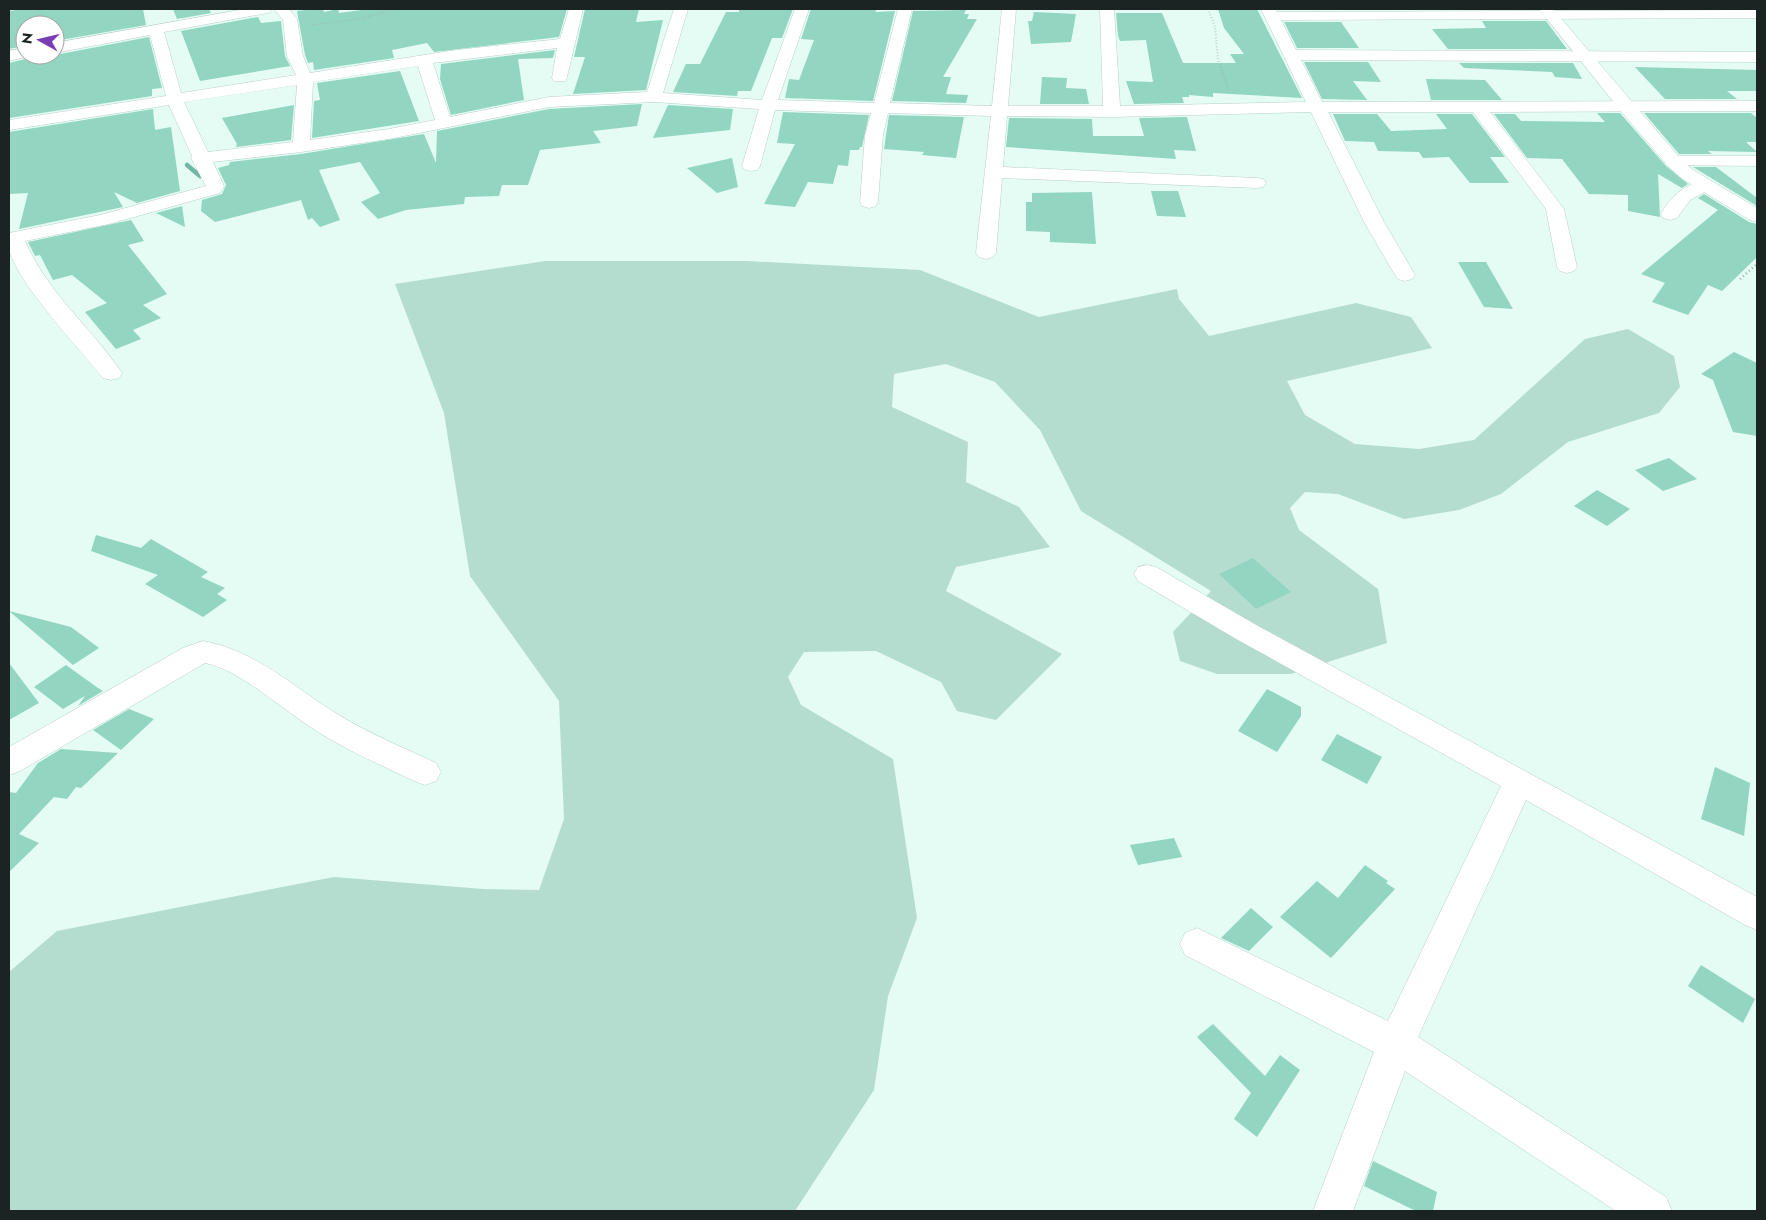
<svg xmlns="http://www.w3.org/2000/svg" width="1766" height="1220" viewBox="0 0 1766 1220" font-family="Jost,sans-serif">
  <rect width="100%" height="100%" fill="#e4fcf4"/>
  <path fill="#b4ddd0" d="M545,261h202l173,9 119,47 138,-28 2,10 30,37 147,-33 55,14 21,31 -145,33 18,34 50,29 64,5 55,-9 111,-101 43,-10 46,27 6,31 -21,26 -91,29 -67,52 -42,16 -55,9 -66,-25 -33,-2 -15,16 9,22 79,59 9,54 -96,31h-74l-37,-13 -7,-29 38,-41 -130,-80 -41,-81 -45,-48 -49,-18 -52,10 -2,33 76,35 -2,40 53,25 31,40 -94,20 -10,24 116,63 -66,66 -39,-9 -16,-29 -65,-31 -72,1 -16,25 13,28 92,54 24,159 -29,78 -14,94 -79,121h-786v-239l48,-41 277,-54 149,12 56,1 25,-71 -5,-118 -89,-125 -26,-163 -49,-129z"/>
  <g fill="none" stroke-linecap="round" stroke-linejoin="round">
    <path stroke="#74b6a4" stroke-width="4.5" d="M187,165l13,11"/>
  </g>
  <g fill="#92d5c1">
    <path d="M23,9h120l3,16 -91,16v-16h-30v21l-16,3v-38z"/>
    <path d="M173,9h36l2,4 -34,6z"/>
    <path d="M313,9h10l1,3 14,-3 1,4 30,-4h198l-8,28 -125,15 -7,-9 -35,7 2,8 -80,12 -1,-8 -5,1 -3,-8 -8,-44z"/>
    <path d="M585,9h54l-3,13 27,-2 -17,70 -73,4 12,-37h-11z"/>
    <path d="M739,9h54l-11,29h-10l-21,53h-13l-1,5 -64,-4 13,-28h14l26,-52h13z"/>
    <path d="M811,9h66l-2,3 20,-1 -22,90 -88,-3 4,-19 10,1 15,-40 -13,-1z"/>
    <path d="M1218,9h39l45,89 -89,-5v4l-24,-2v2h-7l2,6 -50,1 -8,-23 27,1 -7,-42 -26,1 -2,-5 -2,-23h46l21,50h53l-6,-9h14l-20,-26z"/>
    <path d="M966,10l-2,4h5l-2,5h10l-34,58h8l-5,17 22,1 -2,8 -74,-2 21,-90z"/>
    <path d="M1034,12l42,2 -5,28 -40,2 -3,-23h4z"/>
    <path d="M258,17l3,6 20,-2 4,35 5,10 -90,15 -19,-50z"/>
    <path d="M1482,21h64l21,28h-119l-16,-20 54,-1z"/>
    <path d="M1284,22h57l18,26h-62z"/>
    <path d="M149,37l13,51 -10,1v7l-143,22v-55l21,-5 3,-3h22z"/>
    <path d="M555,50l-2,8 -35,1 6,41 -73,15 -11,-36 1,-15z"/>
    <path d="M1304,62h64l13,20 -28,-1 14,19 -45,-1z"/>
    <path d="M1459,63h114l9,16 -27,-2 -3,-5 -88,-4z"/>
    <path d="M1635,67l122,3v21h-30l10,8h-72z"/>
    <path d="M400,71l19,50 -107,17 2,-37 6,-1 -3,-17z"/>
    <path d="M1042,77l25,1 -1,10 20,1 3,15h-49z"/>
    <path d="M1426,79l59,1 17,20h-71z"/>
    <path d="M642,104l-5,22 -44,5 8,12 -61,7 -12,35h-26l-3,11 -34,1 -1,7 -58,6 -28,9 -17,-17 19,-9 -20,-31 -41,8 21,50 -20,7 -8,-9 -4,2 -7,-20 -86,22 -14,-11 1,-11 20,-6 4,-9 -8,-17 11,-3 1,-3 71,-8 123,-20 12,29 1,-32 112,-22z"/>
    <path d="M294,105l-3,35 -55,7 1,-3 -15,-26z"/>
    <path d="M668,105l65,4 -3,21 -77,8z"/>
    <path d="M153,109l2,21 16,-3 9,64 -43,12 -23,-11 9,15 -104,22 9,-36 -19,1v-62z"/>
    <path d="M783,112l86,3 -7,32h-2l-1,3h-9l-2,16 -10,-1 -5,19 -25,-2 -13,25 -31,-3 31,-60 -18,-1z"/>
    <path d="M1597,113h23l46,53 22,18 -6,4 -24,-14 2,43 -32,-6v-16l-39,-1 -27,-35 -35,-1 -33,-44h21l6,7 84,1z"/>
    <path d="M1644,113h107l6,5v24h-11l11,10 -49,-1 4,3h-33z"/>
    <path d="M1333,114h44l14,17 56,-2 -11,-15h36l33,43h-15l19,26h-39l-21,-26 -26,1 -4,-6 -41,-1 -4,-9 -29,-1z"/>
    <path d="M889,115l75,2 -8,41 -34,-3 2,-3 -40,-3z"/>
    <path d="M1187,117l9,34 -22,-1 2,9 -170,-12 3,-29 83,1 1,17h51l-5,-18z"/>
    <path d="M732,158l6,29 -21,6 -30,-25z"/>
    <path d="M1693,167h23l41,31v8z"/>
    <path d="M1151,191h27l8,26 -29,-1z"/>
    <path d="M1092,192l4,52 -46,-2v-10l-24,-1v-29h6v-9z"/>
    <path d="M1704,194l45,28 8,2v33l-35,34 -14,-6 -20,30 -36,-13 13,-19 -24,-9 77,-64 -20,-12z"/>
    <path d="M182,206l3,21 -29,-14z"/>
    <path d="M131,220l13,21 -16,4 39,49 -24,11 18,13 -28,12 8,9 -25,10 -31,-37 22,-9 -35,-28 -19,5 -13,-25 -5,1 -7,-14z"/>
    <path d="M1458,262h28l27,47 -29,-2z"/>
    <path d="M1734,352l23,11v73l-24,-4 -20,-52 -12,-6z"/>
    <path d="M1669,458l28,21 -34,12 -28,-21z"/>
    <path d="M1597,490l33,19 -23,17 -33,-20z"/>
    <path d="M96,535l45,13 10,-9 57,33 -7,5 24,11 -8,6 10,6 -24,17 -58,-33 13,-9 -67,-24z"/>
    <path d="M1253,558l38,34 -35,17 -37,-35z"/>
    <path d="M9,611l62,16 28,21 -26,17z"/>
    <path d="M9,663l30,40 -30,17z"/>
    <path d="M66,665l32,23 5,3 -25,15 7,-10 -22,13 -29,-22z"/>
    <path d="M1267,689l34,18v9l-24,36 -39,-21z"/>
    <path d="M129,709l25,10 -33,31 -28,-20z"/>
    <path d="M1337,734l45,23 -15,27 -46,-24z"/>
    <path d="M61,749l57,4 -37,35 -5,-1 -9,12 -13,-2 -35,37 20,9 -30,29v-80l7,1 22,-30z"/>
    <path d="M1715,767l35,16 -6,53 -43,-17z"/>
    <path d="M1174,838l8,19 -44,8 -8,-20z"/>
    <path d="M1365,865l23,16 -2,2 9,6 -64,69 -51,-41 37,-36 21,17z"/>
    <path d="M1251,908l22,19 -24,24 -28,-13z"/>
    <path d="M1701,965l54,34 -12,24 -55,-37z"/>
    <path d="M1213,1024l52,52 15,-21 20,15 -43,67 -23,-18 17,-26 -54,-56z"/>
    <path d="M1373,1161l64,31 -4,19h-17l-52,-25z"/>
  </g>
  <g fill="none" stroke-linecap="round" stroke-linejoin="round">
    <defs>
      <g id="minor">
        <path d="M245,9h44l8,10 6,37 7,17 146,-23 104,-11 9,-30h14l-17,72h-12l-2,-3 5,-30 -124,15 17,54 99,-20 98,-5 27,-83h14l-25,84 99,7 33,-91h14l-31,91 96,3 24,-94h14l-22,94 102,3 10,-97h14l-8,97h95l-3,-97h14l6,97 186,-4 -45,-93h14l2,3 480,-2v8l-476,2 15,30 461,2v10l-456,-2 21,42 435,-1v10l-267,1 74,97 13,58 -3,4 -7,2 -7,-2 -3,-4 -11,-58 -73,-97h-145l56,110 31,53 -3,4 -7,2 -7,-2 -3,-4 -31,-53 -53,-110 -199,5 -105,-1 -4,51 254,11 6,1 3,4 -3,4 -6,1 -255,-10 -6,75 -3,4 -7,2 -7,-2 -3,-4 15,-137 -103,-3 -5,22 -5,67 -2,4 -7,2 -7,-2 -2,-4 5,-67 6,-22 -96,-3 -15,56 -3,4 -6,1 -6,-1 -3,-4 17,-57 -105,-7 -105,5 -160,32 -88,13 -88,10 11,24 -4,7 -111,31 -84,17c24,54 65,85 97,132l-3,5 -8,2 -8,-2c-24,-30 -86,-95 -94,-129 -1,-5 0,-11 0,-16l91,-18 106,-29 -15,-28 1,-2 -23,-51 -160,25v-10l157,-24 -16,-61 -95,18v-10zM274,9l9,11 4,36 9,19 -115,18 -17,-61 103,-19zM418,66l17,54 -46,9 -79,11 3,-58zM297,85l-4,57 -85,10 -24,-50z"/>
        <path d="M25,48v7h6l-1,1 -21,5v-10z"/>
        <path d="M1673,156h84v10l-90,-1 -3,-4 3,-4z"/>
        <path d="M1704,180l6,1 3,4 -3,4 -20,11 -13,18 -7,2 -7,-2 -2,-4c10,-18 23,-29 43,-34z"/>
        <path d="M1147,565l9,2 102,59 499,271v33l-12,-5 -219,-125 -108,237 248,160 6,14h-56l-211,-140 -52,140h-40l61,-159 -189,-97 -5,-11 5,-11 12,-5 191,93 113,-235 -263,-146 -100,-59 -4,-7 4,-7z"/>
        <path d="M203,641c51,9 91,46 134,73 31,19 65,33 99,49l5,9 -5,9 -11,4 -11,-4c-33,-16 -68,-31 -99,-51 -29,-18 -78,-62 -110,-67l-185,108 -11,4v-28l174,-99z"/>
      </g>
      <path id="major" d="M1539,9h14l126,148 14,13 64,38v14l-7,-2 -69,-42 -14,-13 -47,-55z"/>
    </defs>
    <use href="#minor" stroke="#b8d0c8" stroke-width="1"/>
    <use href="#major" stroke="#b8d0c8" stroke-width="1"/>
    <g stroke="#9dafaa" stroke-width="2" stroke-dasharray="0.5 2.5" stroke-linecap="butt">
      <path d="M1208,9l7,18 3,33 11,30"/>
      <path d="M312,25l47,-6 38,-10"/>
    </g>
    <path stroke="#9dafaa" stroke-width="2.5" stroke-dasharray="1 3" stroke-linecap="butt" d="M1740,279l17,-15"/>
    <use href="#minor" fill="#fff" fill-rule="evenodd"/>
    <use href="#major" fill="#fff" fill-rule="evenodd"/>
  </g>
  <rect width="1766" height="1220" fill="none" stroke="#1b2422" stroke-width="20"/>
  <g transform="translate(40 40) rotate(278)"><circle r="24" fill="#ffffff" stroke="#a4a7a7"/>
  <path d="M0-4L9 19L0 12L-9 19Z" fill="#7a3eb4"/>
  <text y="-8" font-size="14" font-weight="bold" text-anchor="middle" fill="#1b2422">N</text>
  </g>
</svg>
